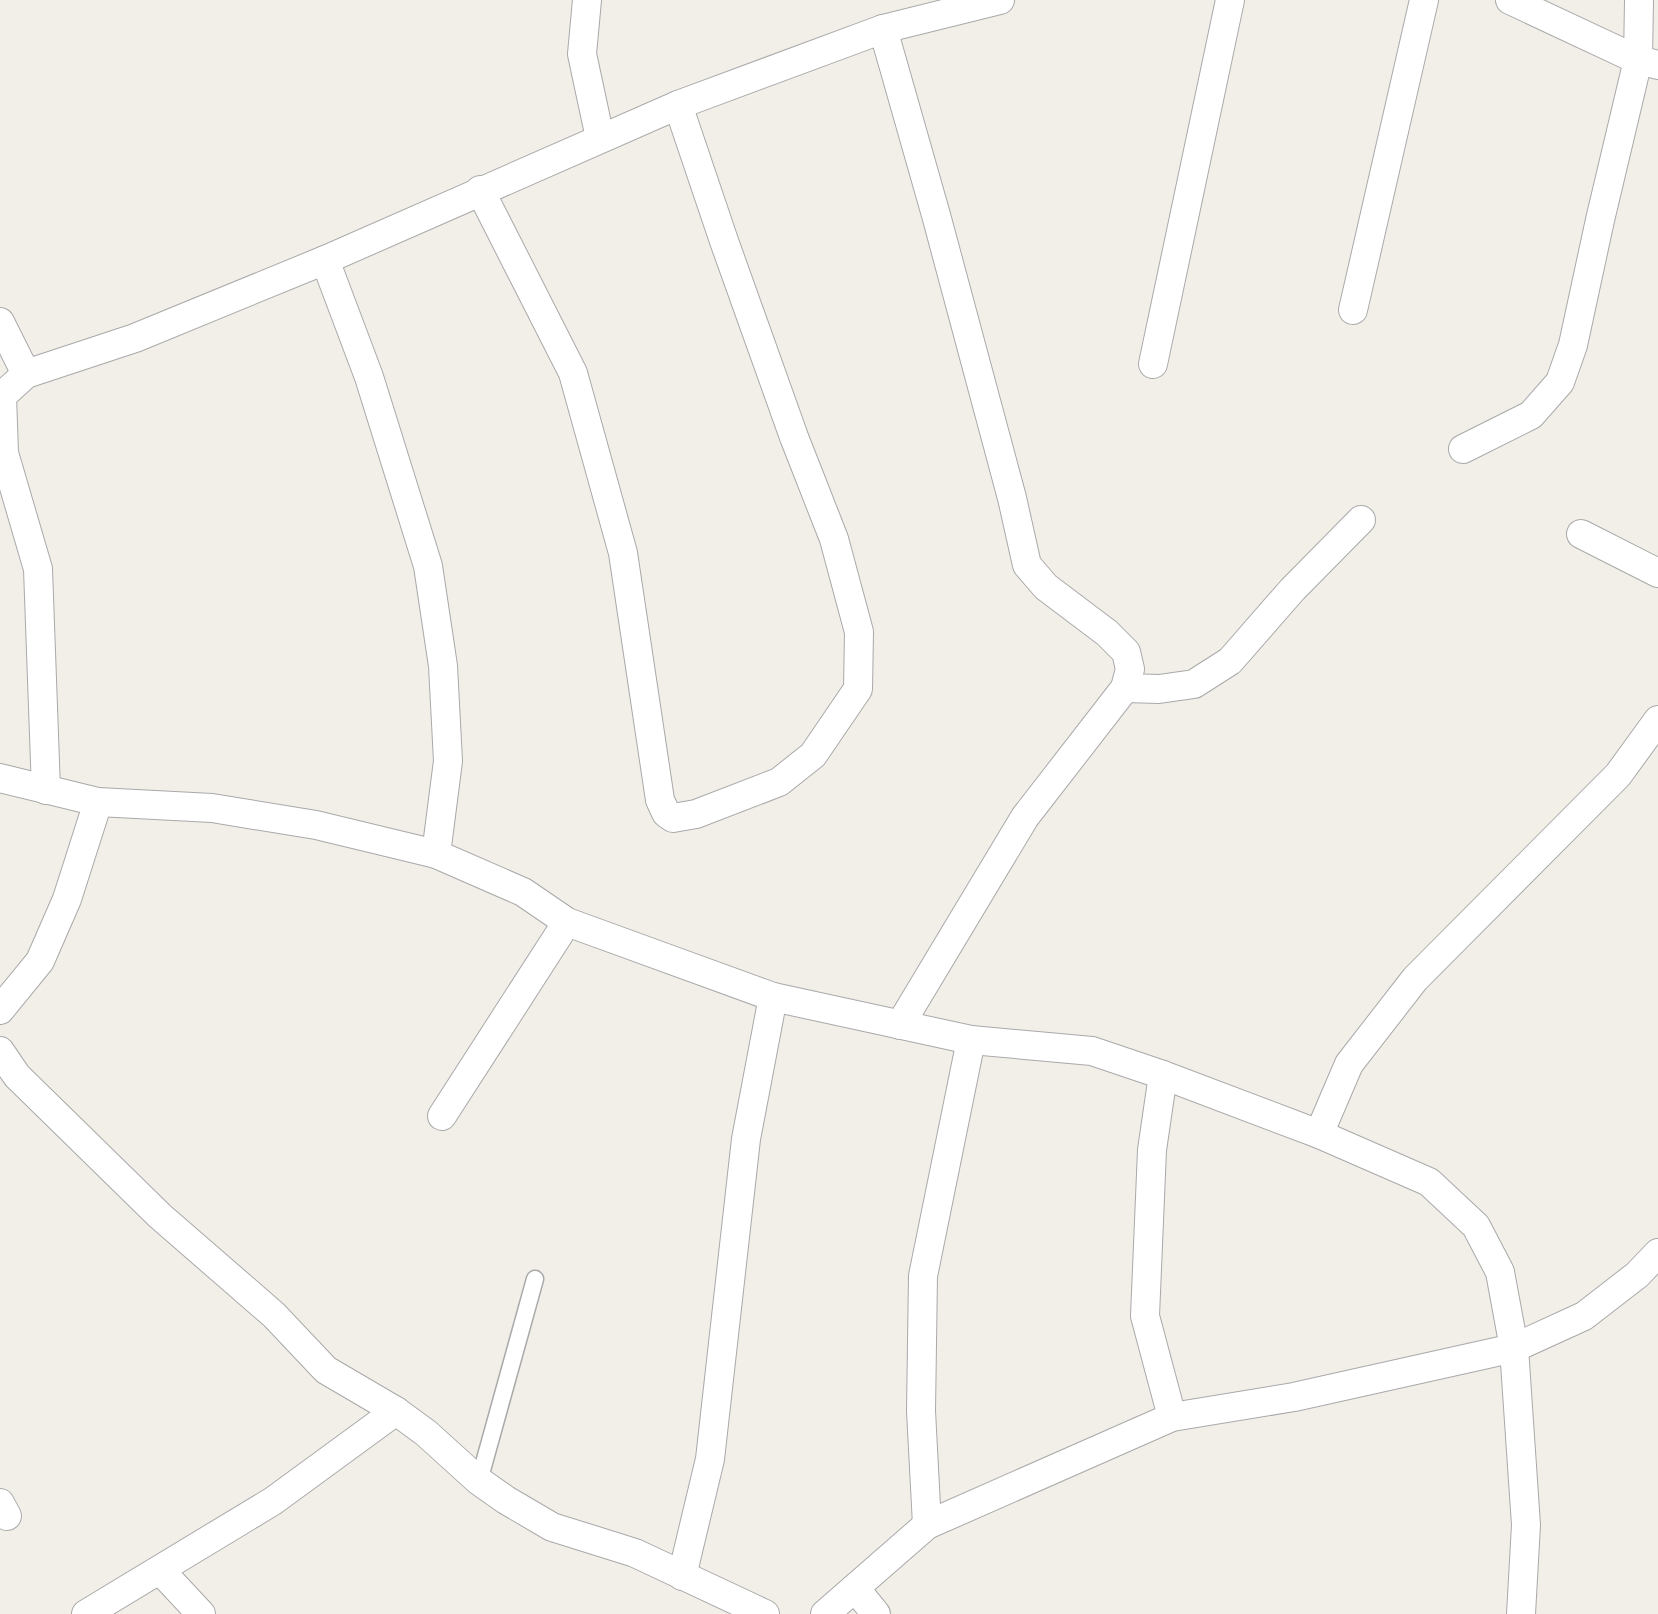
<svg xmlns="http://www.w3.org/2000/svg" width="1658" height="1614" viewBox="0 0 1658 1614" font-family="'Golos Text',sans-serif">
  <rect width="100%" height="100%" fill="#f2efe9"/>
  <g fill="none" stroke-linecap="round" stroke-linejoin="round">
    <defs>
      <path id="lane" d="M479,1481l56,-202"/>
      <g id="street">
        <path d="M587,0l-5,54 18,84"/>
        <path d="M1510,0l128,60 20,5"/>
        <path d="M883,29l53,186 76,283 15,67 19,22 61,46 19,19 4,17 -5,19 -100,129 -125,208"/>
        <path d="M480,190l93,183 50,180 37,247 6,13 7,5 23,-4 83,-32 34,-27 45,-66 1,-57 -25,-93 -40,-102 -70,-196 -46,-136"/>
        <path d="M325,260l44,117 59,189 15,100 5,95 -12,93"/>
        <path d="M1353,310l71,-310"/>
        <path d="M0,322l26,52"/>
        <path d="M1153,364l77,-364"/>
        <path d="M1463,449l68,-34 29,-33 13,-37 27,-125 38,-160 1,-60"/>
        <path d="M1581,534l77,39"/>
        <path d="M1125,688l34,1 35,-5 36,-23 62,-71 69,-70"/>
        <path d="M0,778l98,24 114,6 104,17 120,29 87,38 44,30 206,75 198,43 121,11 71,24 156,59 110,48 47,44 24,46 14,76 12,177 -5,89"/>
        <path d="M46,790l-8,-221 -34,-116 -2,-57 24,-22 109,-36 190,-78 353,-155 205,-76 117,-29"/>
        <path d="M0,1010l40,-49 27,-62 31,-97"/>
        <path d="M0,1051l17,25 143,140 114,99 52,55 70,41"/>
        <path d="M1163,1075l-11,75 -7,166 27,101"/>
        <path d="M442,1116l125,-194"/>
        <path d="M1319,1134l30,-70 66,-85 203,-204 40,-55"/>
        <path d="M0,1503l7,13"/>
        <path d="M927,1525l-6,-114 2,-135 48,-236"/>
        <path d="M160,1570l41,44"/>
        <path d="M682,1576l28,-117 36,-320 27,-142"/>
        <path d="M855,1588l21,26"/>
        <path d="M86,1614l187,-113 123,-90 30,22 53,48 27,19 46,27 83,26 130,61"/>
        <path d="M825,1614l102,-89 245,-108 122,-20 220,-49 70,-32 53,-41 21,-22"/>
      </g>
    </defs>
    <use href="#lane" stroke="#a9a9a9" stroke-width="19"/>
    <use href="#street" stroke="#a9a9a9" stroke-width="30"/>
    <use href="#lane" stroke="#fff" stroke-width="16"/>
    <use href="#street" stroke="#fff" stroke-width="28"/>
  </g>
</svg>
